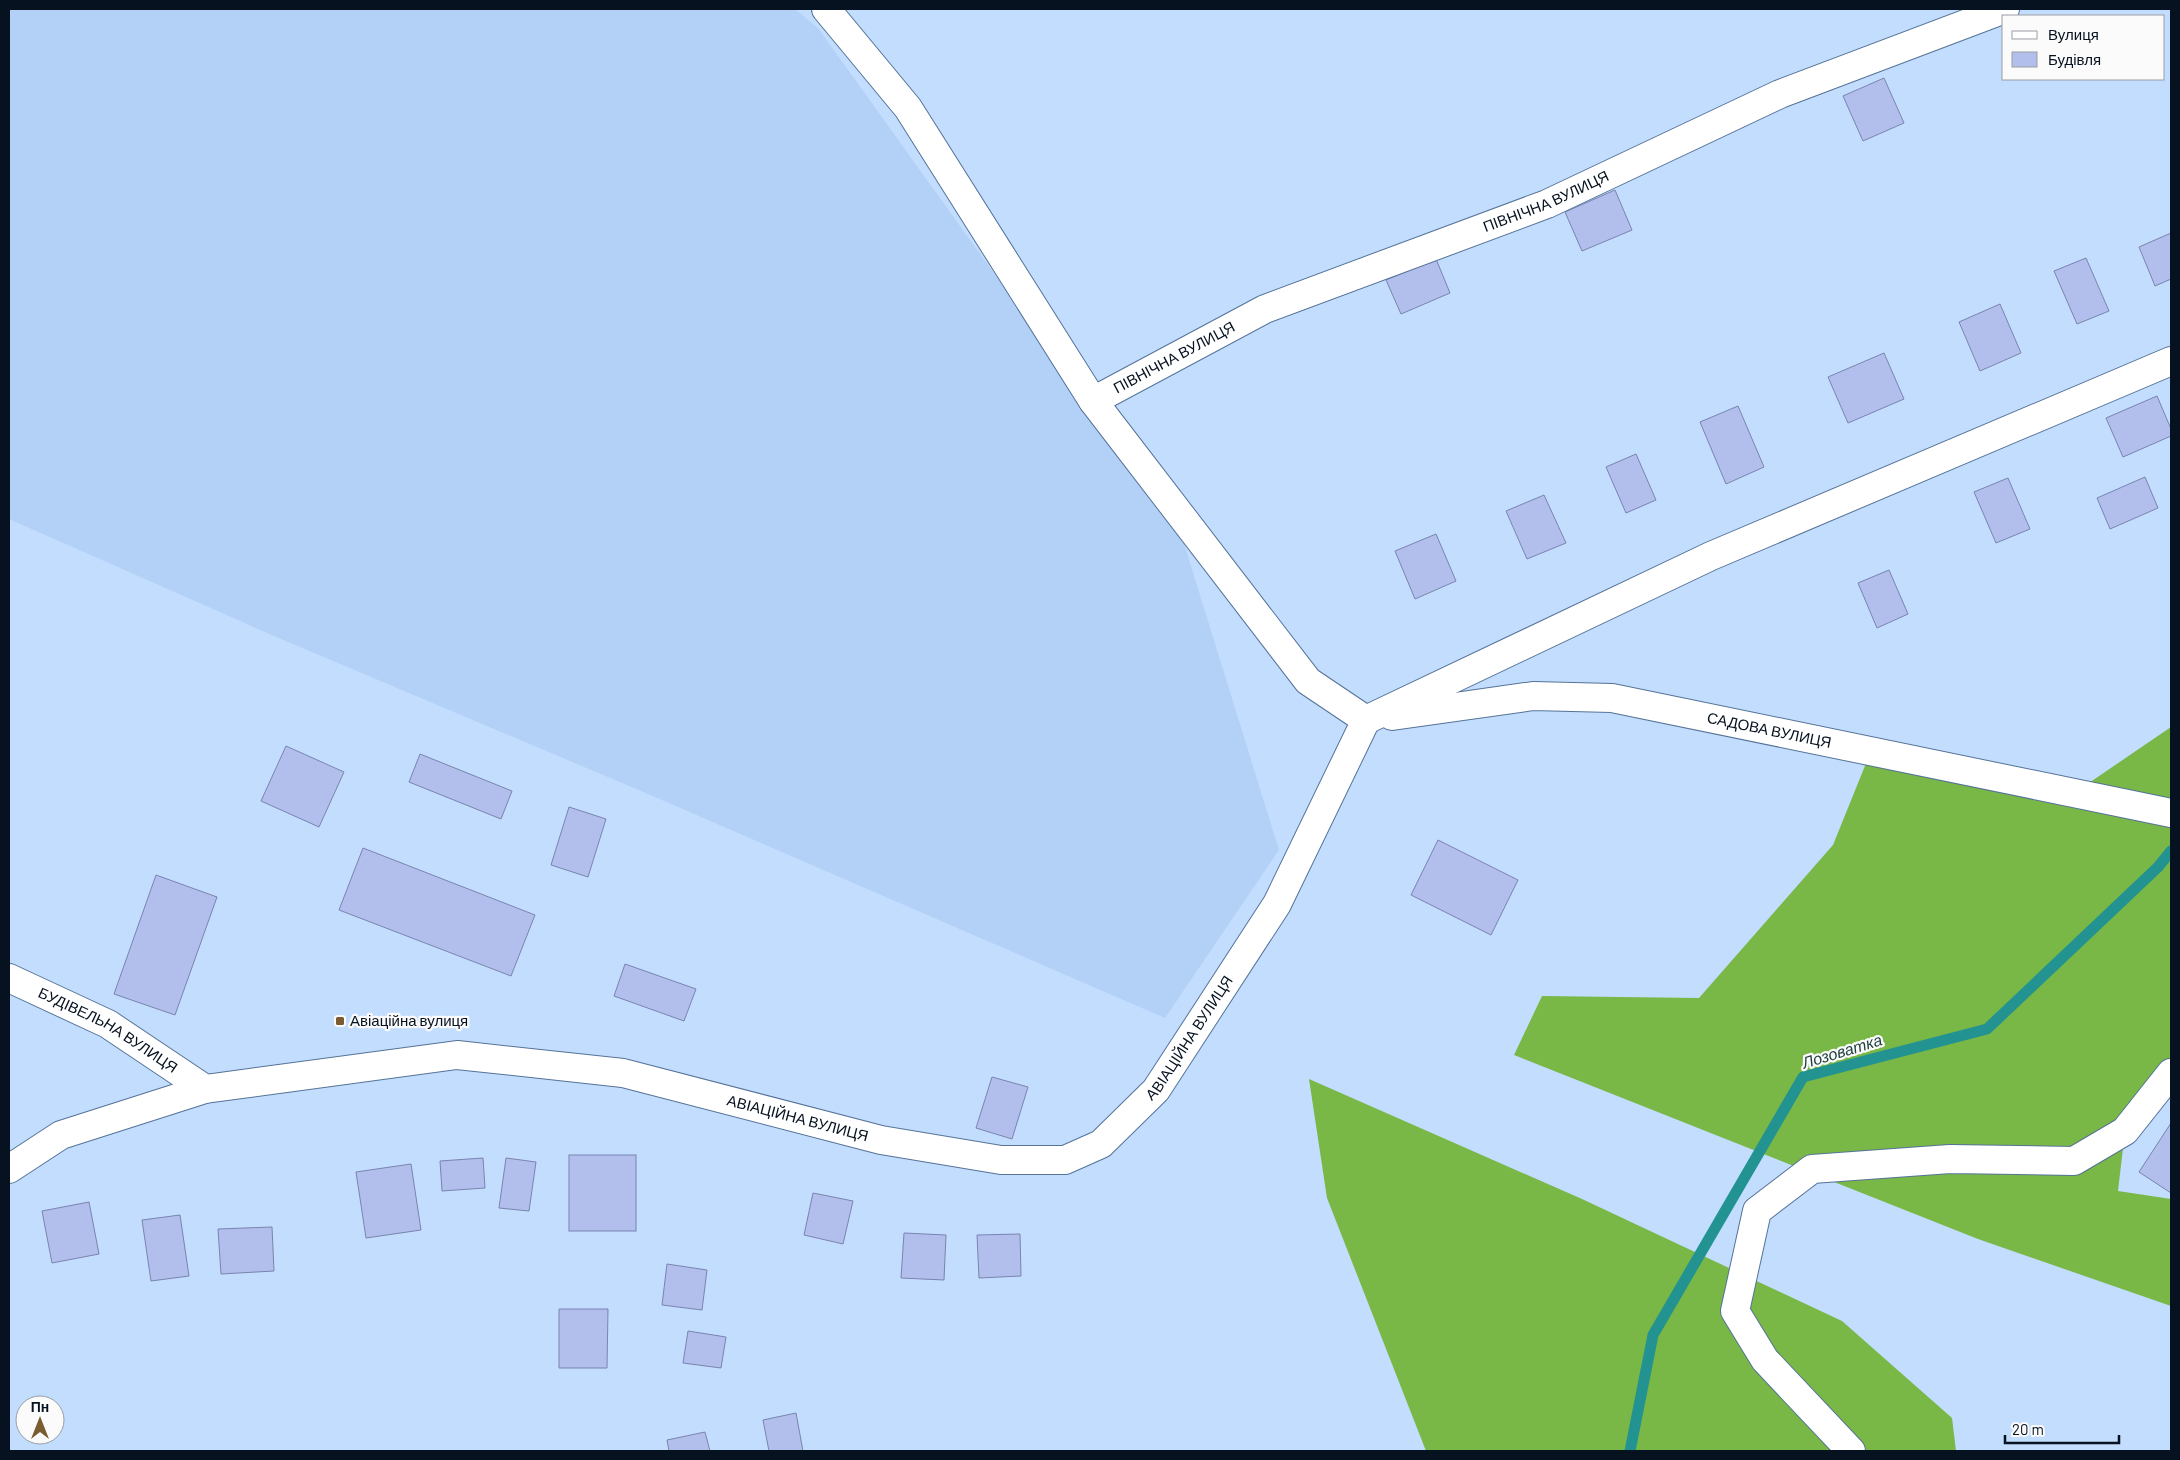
<svg xmlns="http://www.w3.org/2000/svg" width="2180" height="1460" viewBox="0 0 2180 1460" font-family="Barlow,sans-serif">
  <rect width="100%" height="100%" fill="#c2ddfe"/>
  <path fill="#b3d1f7" d="M9,9h786l23,19 264,368 78,70 119,384 -114,168 -524,-227 -367,-155 -265,-117z"/>
  <g fill="#79b747">
    <path d="M2171,727v346l-46,58 -7,60 53,8v107l-193,-67 -464,-184 28,-59 157,2 134,-153 40,-99 210,41z"/>
    <path d="M1309,1079l273,120 260,122 110,97 4,33h-530l-99,-253z"/>
  </g>
  <g fill="none" stroke-linecap="round" stroke-linejoin="round">
    <path stroke="#239391" stroke-width="11" d="M1630,1451l23,-116 150,-258 184,-48 171,-162 13,-16"/>
  </g>
  <g fill="#b2beec" stroke="#7984af">
    <path d="M1884,78l20,45 -41,18 -20,-45z"/>
    <path d="M1615,190l17,40 -50,21 -17,-39z"/>
    <path d="M2171,233v46l-16,7 -16,-39z"/>
    <path d="M2086,258l23,53 -32,13 -23,-53z"/>
    <path d="M1436,259l14,34 -49,21 -15,-34z"/>
    <path d="M2000,304l21,49 -41,18 -21,-49z"/>
    <path d="M1884,353l20,46 -56,24 -20,-46z"/>
    <path d="M2157,396l14,33v7l-48,21 -17,-39z"/>
    <path d="M1738,406l26,61 -38,17 -26,-62z"/>
    <path d="M1636,454l20,46 -30,13 -20,-46z"/>
    <path d="M2145,477l13,31 -48,21 -13,-31z"/>
    <path d="M2008,478l22,51 -34,14 -22,-51z"/>
    <path d="M1544,495l22,48 -39,16 -21,-48z"/>
    <path d="M1436,534l20,47 -41,18 -20,-48z"/>
    <path d="M1889,570l19,44 -31,14 -19,-45z"/>
    <path d="M286,746l58,26 -25,55 -58,-26z"/>
    <path d="M420,754l92,37 -11,28 -92,-37z"/>
    <path d="M569,807l37,12 -18,58 -37,-12z"/>
    <path d="M1438,840l80,40 -27,55 -80,-40z"/>
    <path d="M363,848l172,67 -24,61 -172,-66z"/>
    <path d="M156,875l61,22 -42,118 -61,-21z"/>
    <path d="M625,964l71,25 -12,32 -70,-25z"/>
    <path d="M992,1077l36,10 -16,52 -36,-11z"/>
    <path d="M2171,1123v70l-32,-21z"/>
    <rect x="569" y="1155" width="67" height="76"/>
    <path d="M483,1158l2,30 -43,3 -2,-30z"/>
    <path d="M506,1158l30,4 -7,49 -30,-3z"/>
    <path d="M411,1164l10,66 -55,8 -10,-66z"/>
    <path d="M813,1193l40,8 -10,43 -39,-9z"/>
    <path d="M89,1202l10,52 -47,9 -10,-52z"/>
    <path d="M180,1215l9,61 -38,5 -9,-61z"/>
    <path d="M272,1227l2,44 -53,3 -3,-45z"/>
    <path d="M904,1233l42,2 -2,45 -43,-2z"/>
    <path d="M1020,1234l1,42 -42,2 -2,-43z"/>
    <path d="M667,1264l40,6 -5,40 -40,-5z"/>
    <path d="M559,1309h49l-1,59h-48z"/>
    <path d="M688,1331l38,6 -5,31 -38,-5z"/>
    <path d="M796,1413l7,38h-34l-6,-31z"/>
    <path d="M705,1432l5,19h-41l-2,-11z"/>
  </g>
  <g fill="none" stroke-linecap="round" stroke-linejoin="round">
    <defs>
      <g id="minor">
        <path d="M826,9l82,99 185,293 215,280 58,39"/>
        <path id="s1" d="M1093,401l172,-92 282,-105 233,-110 225,-85"/>
        <path id="s2" d="M1392,716l141,-20 79,2 559,115"/>
        <path d="M1366,720l345,-164 460,-195"/>
        <path id="s3" d="M9,978l99,46 97,65"/>
        <path id="s4" d="M9,1169l52,-34 144,-46 252,-34 166,18 258,67 120,20h64l36,-16 55,-54 121,-186 89,-184"/>
        <path d="M1851,1451l-86,-91 -30,-49 22,-100 55,-42 138,-10 124,2 51,-30 46,-58"/>
      </g>
    </defs>
    <use href="#minor" stroke="#557397" stroke-width="30"/>
    <use href="#minor" stroke="#fff" stroke-width="28"/>
  </g>
  <rect fill="#7b5c31" stroke="#fbfbfb" stroke-width="2" x="335" y="1016" width="10" height="10" rx="2.5"/>
  <g text-anchor="middle" stroke-width="4.5" stroke-linejoin="round" paint-order="stroke">
    <g font-size="15" fill="#071220" stroke="#fbfbfb">
      <text dy="5" stroke="none"><textPath href="#s1" startOffset="496">ПІВНІЧНА ВУЛИЦЯ</textPath></text>
      <text dy="5" stroke="none"><textPath href="#s1" startOffset="92">ПІВНІЧНА ВУЛИЦЯ</textPath></text>
      <text dy="5" stroke="none"><textPath href="#s2" startOffset="382">САДОВА ВУЛИЦЯ</textPath></text>
      <text dy="5" stroke="none"><textPath href="#s3" startOffset="112">БУДІВЕЛЬНА ВУЛИЦЯ</textPath></text>
      <text dy="5" stroke="none"><textPath href="#s4" startOffset="1265">АВІАЦІЙНА ВУЛИЦЯ</textPath></text>
      <text dy="5" stroke="none"><textPath href="#s4" startOffset="815">АВІАЦІЙНА ВУЛИЦЯ</textPath></text>
    </g>
    <g font-size="15" fill="#071220" stroke="#fbfbfb" text-anchor="start">
      <text x="350" y="1026">Авіаційна вулиця</text>
    </g>
    <g font-size="16" font-style="italic" fill="#20403f" stroke="#fbfbfb">
      <text transform="translate(1842 1051) rotate(-17)" y="6">Лозоватка</text>
    </g>
  </g>
  <rect width="2180" height="1460" fill="none" stroke="#071220" stroke-width="20"/>
  <rect x="2002" y="15" width="162" height="65" fill="#fbfbfb" stroke="#999ea3"/>
  <rect x="2012" y="31" width="25" height="8" fill="#ffffff" stroke="#999ea3"/>
  <text x="2048" y="40" font-size="15" fill="#071220">Вулиця</text>
  <rect x="2012" y="52" width="25" height="15" fill="#b2beec" stroke="#999ea3"/>
  <text x="2048" y="65" font-size="15" fill="#071220">Будівля</text>
  <g transform="translate(40 1420)"><circle r="24" fill="#fbfbfb" stroke="#999ea3"/>
  <path d="M0-4L9 19L0 12L-9 19Z" fill="#7b5c31"/>
  <text y="-8" font-size="14" font-weight="bold" text-anchor="middle" fill="#071220">Пн</text>
  </g>
  <path d="M2005 1435v8h114v-8" fill="none" stroke="#071220" stroke-width="2.5"/>
  <text x="2012" y="1435" font-size="15" fill="#071220" stroke="#fbfbfb" stroke-width="4" paint-order="stroke">20 m</text>
</svg>
